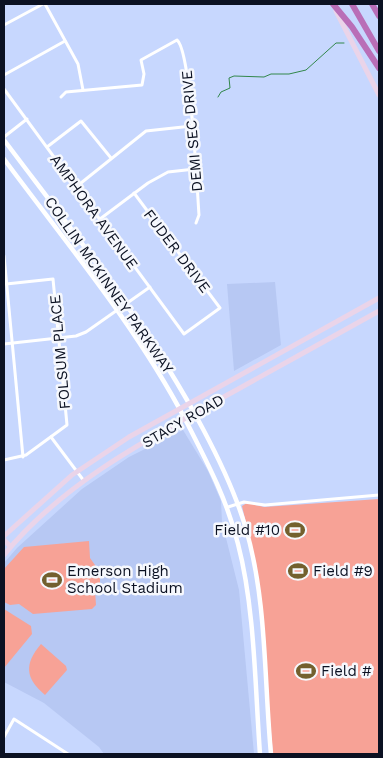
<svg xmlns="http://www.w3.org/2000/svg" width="383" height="758" viewBox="0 0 383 758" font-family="'Work Sans',sans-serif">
  <rect width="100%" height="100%" fill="#c7d7fe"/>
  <g fill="#b7c8f3">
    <path d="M275,282l6,63 -47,26 -7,-87z"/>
    <path d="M183,430l25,41 13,30 1,21 17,68 15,164h-150l-5,-7 -55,-44 -40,-21v-119l13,-15 65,-59 47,-32z"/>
  </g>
  <g fill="#f7a296">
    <path d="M379,499v255h-106l-17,-189 -14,-59 5,-3 17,4z"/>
    <path d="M89,541l1,17 10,14v11l-5,8 1,14 -4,4 -59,5 -14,-10 -9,1 -6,-3v-33l20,-22z"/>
    <path d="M4,609l27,17 1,8 -28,34z"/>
    <path d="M41,644l25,22 1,4 -22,25c-20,-17 -21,-31 -4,-51z"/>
  </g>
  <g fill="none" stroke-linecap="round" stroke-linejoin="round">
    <path stroke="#32874b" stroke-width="1" d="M218,97l3,-5 9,-4 -1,-10 5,-2 30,1 7,-3h18l17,-4 30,-27h8"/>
    <g stroke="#fff" stroke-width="3">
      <path d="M45,4l33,60 5,26"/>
      <path d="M4,25l39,-21"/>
      <path d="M4,75l61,-34"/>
      <path d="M4,89l180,245 36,-26 -86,-115"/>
      <path d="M61,97l5,-5 76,-7 2,-11 -3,-14 36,-20c14,11 20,149 22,175l-3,8"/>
      <path d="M4,137l23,-18"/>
      <path d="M47,147l34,-26 30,37"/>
      <path d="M76,187l70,-56 46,-5"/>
      <path d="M100,219l48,-36 20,-11 27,-3"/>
      <path d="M4,256l19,201"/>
      <path d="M4,344l72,-8 10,-4 64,-45"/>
      <path d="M51,437l33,44"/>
      <path d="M4,460l22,-5 41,-30 -14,-146 -47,5"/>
      <path d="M228,507l16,-5 21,3 114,-10"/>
      <path d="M4,737l10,-18 54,35"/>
    </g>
    <g stroke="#fff" stroke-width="4.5">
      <path d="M4,140c70,93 144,185 199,289 17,32 33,65 43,100 21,72 18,151 25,225"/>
      <path d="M4,159c63,85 132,167 181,260 21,41 42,80 53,125 17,65 17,143 22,210"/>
    </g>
    <g stroke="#ead4e9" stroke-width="5">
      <path d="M336,11l43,84"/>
      <path d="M4,536l68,-61 57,-38 250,-139"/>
      <path d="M4,540l6,6"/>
      <path d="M4,555c58,-72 147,-118 227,-162 49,-27 99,-55 148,-82"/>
    </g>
    <g stroke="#b96eb7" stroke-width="6">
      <path d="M333,4l19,23 27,41"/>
      <path d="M352,4l27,47"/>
      <path d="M372,4l7,12"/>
    </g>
  </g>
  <defs>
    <symbol id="stadium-bare" viewBox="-9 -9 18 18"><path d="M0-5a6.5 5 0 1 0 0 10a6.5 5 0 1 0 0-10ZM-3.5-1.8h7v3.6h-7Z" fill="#73602e" stroke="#f6f8fd" stroke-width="2.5" paint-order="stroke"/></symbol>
  </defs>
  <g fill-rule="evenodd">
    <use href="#stadium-bare" x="281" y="516" width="28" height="28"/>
    <use href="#stadium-bare" x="284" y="557" width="28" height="28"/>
    <use href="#stadium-bare" x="38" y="566" width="28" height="28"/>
    <use href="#stadium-bare" x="292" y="657" width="28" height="28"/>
  </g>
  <g text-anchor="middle" stroke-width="5" stroke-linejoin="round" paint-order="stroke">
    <g font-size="15" fill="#0b1122" stroke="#f6f8fd">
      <text transform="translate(192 131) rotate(-95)" y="5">DEMI SEC DRIVE</text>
      <text transform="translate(94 212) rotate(54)" y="5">AMPHORA AVENUE</text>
      <text transform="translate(177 251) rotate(53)" y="5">FUDER DRIVE</text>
      <text transform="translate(109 285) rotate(55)" y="5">COLLIN MCKINNEY PARKWAY</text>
      <text transform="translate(60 352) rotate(-95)" y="5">FOLSUM PLACE</text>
      <text transform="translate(183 421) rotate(-30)" y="5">STACY ROAD</text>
    </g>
    <g font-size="15" fill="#0b1122" stroke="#f6f8fd" text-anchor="start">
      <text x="280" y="535" text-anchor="end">Field #10</text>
      <text x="67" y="576">Emerson High<tspan x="67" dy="17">School Stadium</tspan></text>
      <text x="313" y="576">Field #9</text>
      <text x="321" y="676">Field #</text>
    </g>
  </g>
  <rect width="383" height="758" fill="none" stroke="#0b1122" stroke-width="10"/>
</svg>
